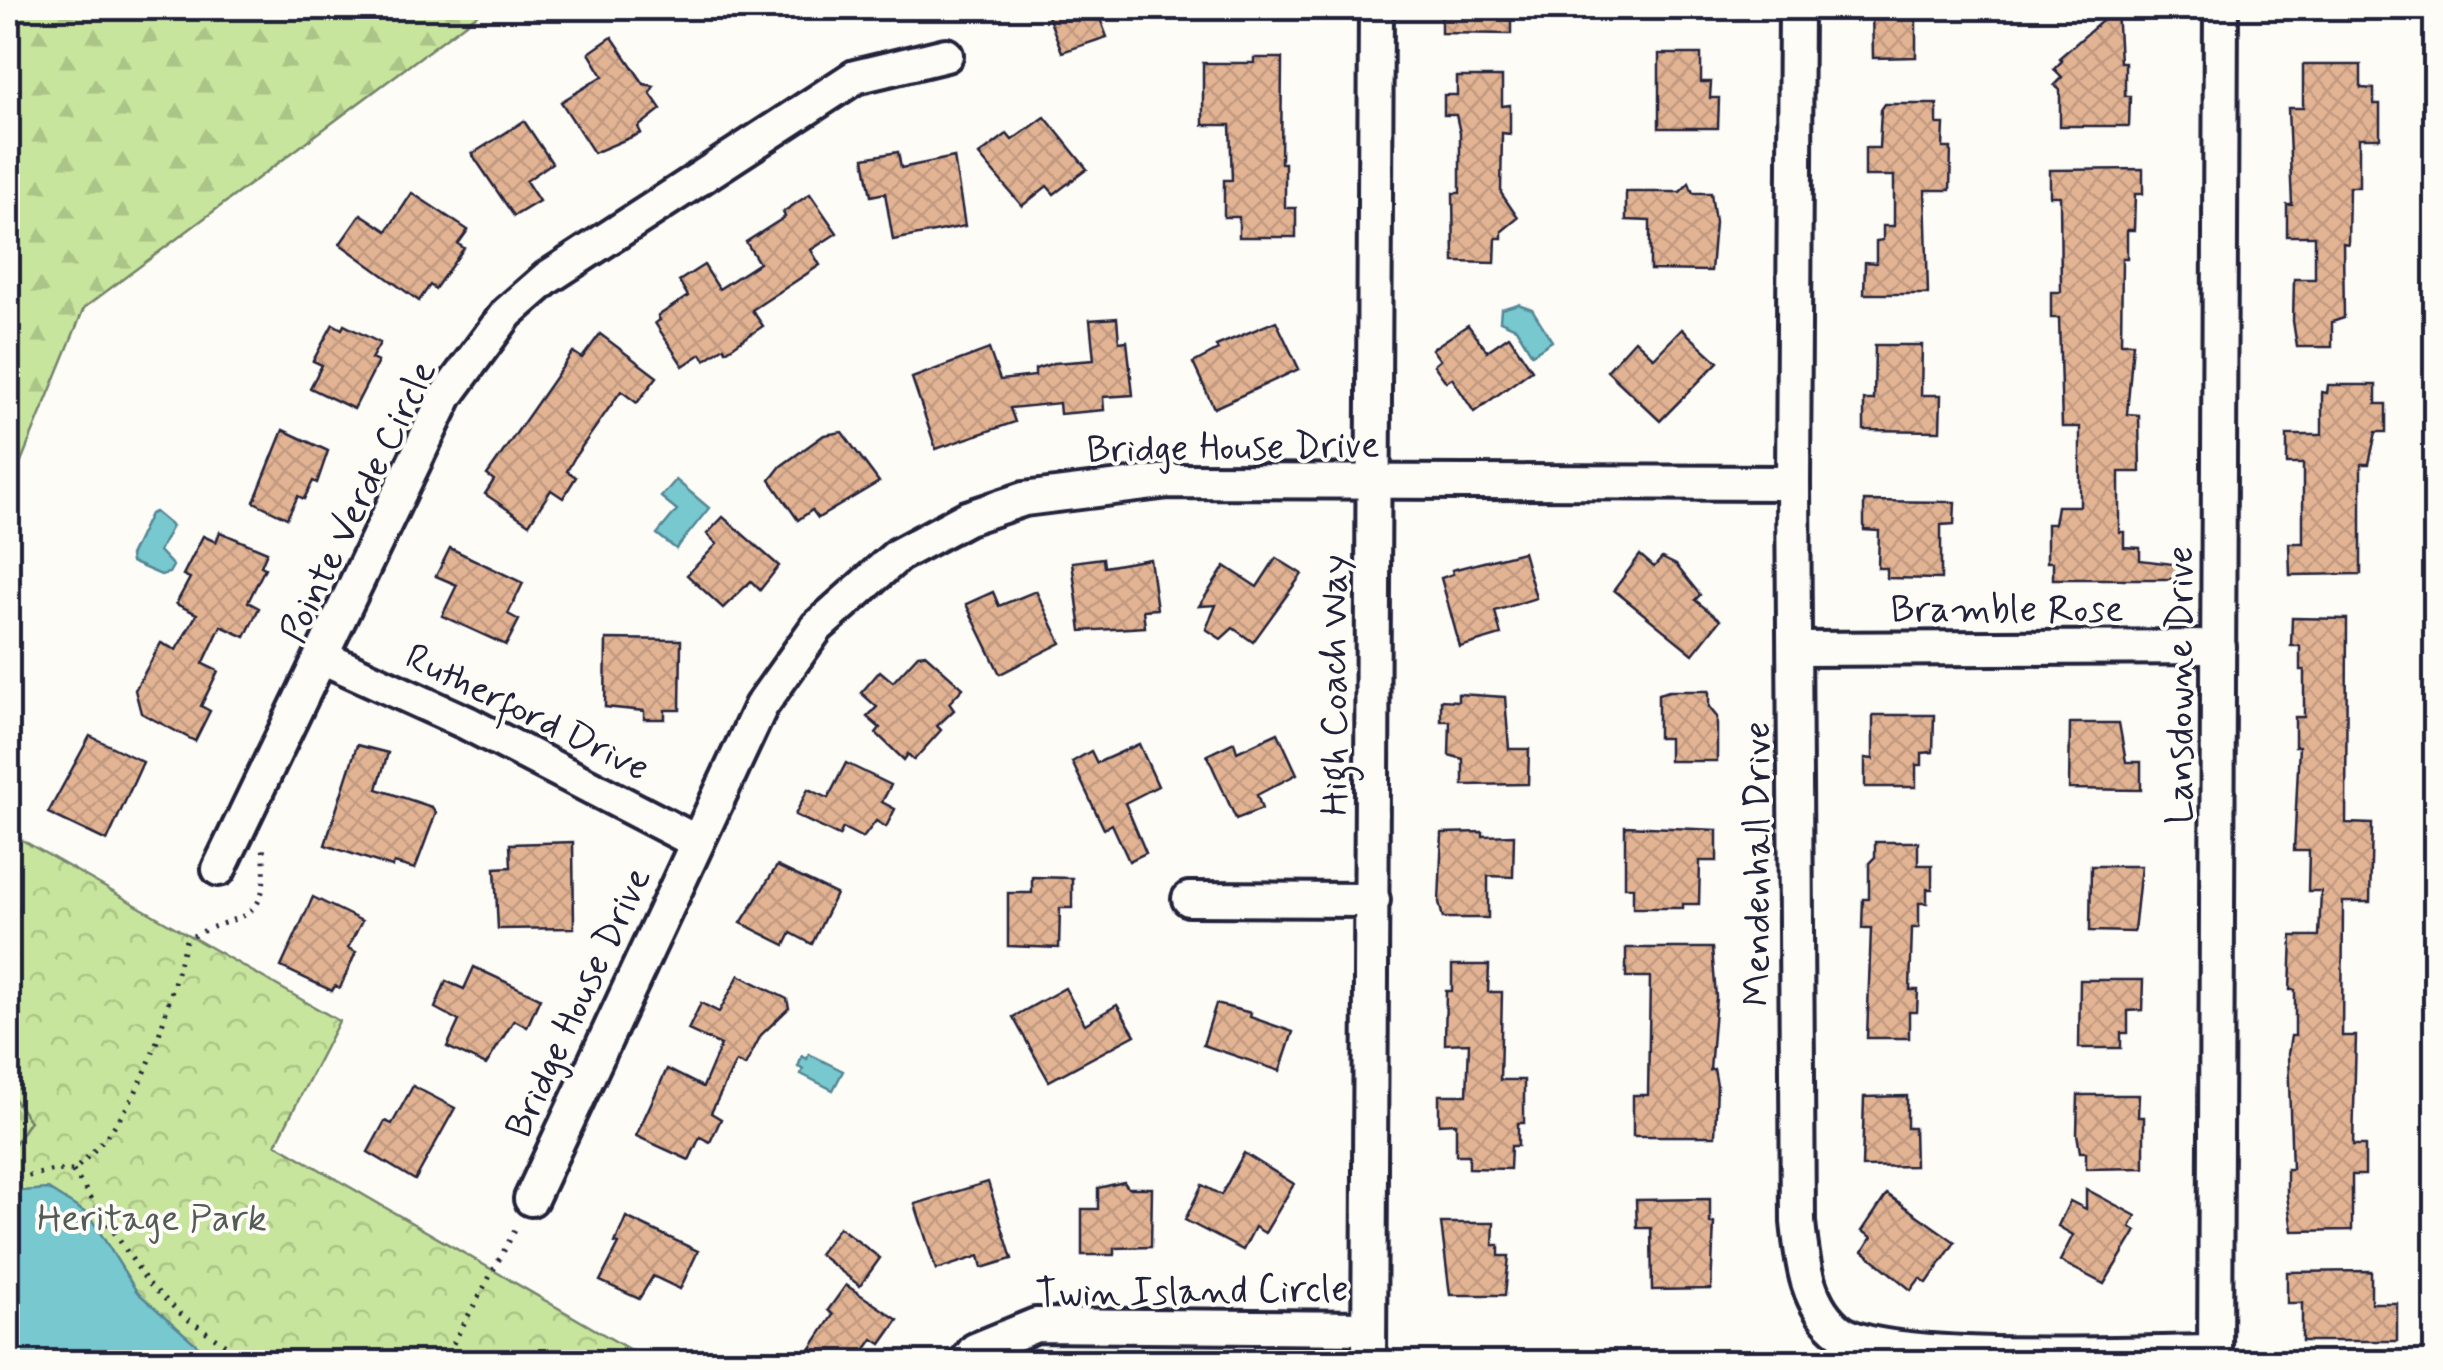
<svg xmlns="http://www.w3.org/2000/svg" width="2443" height="1370" viewBox="0 0 2443 1370" font-family="Mynerve,sans-serif">
  <defs>
    <pattern id="forest-firs" width="22" height="20" patternUnits="userSpaceOnUse" patternTransform="scale(2.5)"><rect width="22" height="20" fill="#c7e59c"/><path d="M5 1l3.5 6h-7zM16 11l3.5 6h-7z" fill="#abc487"/></pattern>
    <pattern id="park-crowns" width="20" height="18" patternUnits="userSpaceOnUse" patternTransform="scale(2.5)"><rect width="20" height="18" fill="#c7e59c"/><path d="M2 6a3 3 0 1 1 6 0M12 15a3 3 0 1 1 6 0" fill="none" stroke="#abc487"/></pattern>
    <pattern id="building-cross-hatch" width="8" height="8" patternUnits="userSpaceOnUse" patternTransform="scale(2.5)"><rect width="8" height="8" fill="#e3b494"/><path d="M0 0l8 8M0 8l8-8" fill="none" stroke="#c29a80"/></pattern>
  </defs>
  <rect width="100%" height="100%" fill="#fdfcf7"/>
  <filter id="ink" filterUnits="userSpaceOnUse"><feTurbulence type="fractalNoise" baseFrequency=".01" numOctaves="2"/><feDisplacementMap in="SourceGraphic" scale="20" xChannelSelector="R" yChannelSelector="G"/><feConvolveMatrix kernelMatrix="1 2 1 2 8 2 1 2 1" color-interpolation-filters="sRGB"/></filter>
  <g filter="url(#ink)">
    <g fill="url(#forest-firs)" stroke="#74846c" stroke-width="2.5">
      <path d="M8,8h478l-402,300 -76,185z"/>
      <path d="M8,1091l22,30 -22,33z"/>
    </g>
    <path fill="url(#park-crowns)" stroke="#74846c" stroke-width="2.5" d="M8,832l331,189 -63,123 375,218h-643v-208l22,-33 -22,-30z"/>
    <g fill="#77c8cf" stroke="#558694" stroke-width="2.5">
      <path d="M1518,304l14,5 20,32 -20,13 -16,-26 -16,-7 1,-12z"/>
      <path d="M676,480l33,28 -33,41 -19,-15 20,-24 -16,-13z"/>
      <path d="M155,512l17,14 -13,25 14,15 -4,7 -8,2 -30,-13 -1,-6 20,-42z"/>
      <path d="M809,1054l34,17 -10,19 -32,-16 2,-5 -5,-2 4,-11 5,3z"/>
      <path d="M48,1189l41,26 48,77 79,70h-208v-170z"/>
    </g>
    <g fill="url(#building-cross-hatch)" stroke="#22223b" stroke-width="2.5">
      <path d="M1045,8h51l11,29 -45,15z"/>
      <path d="M1441,8h70v26l-70,-1z"/>
      <path d="M1872,8h44v49l-43,1z"/>
      <path d="M2117,8l3,54h5v34h5l-1,30h-69v-36l-6,-5 8,-8 -8,-8 8,-8 -3,-3z"/>
      <path d="M612,37l32,47 10,2 -4,7 11,16 -23,18 3,6 -47,20 -33,-51 42,-26 -14,-23z"/>
      <path d="M1659,54h42v28h10l-1,16h9l-1,30h-59z"/>
      <path d="M1254,58h28l-1,105h4v45h11v29h-57v-20h-15v-37h8l-2,-55h-27v-62h51z"/>
      <path d="M2303,65h58v23l13,1v15h6v34h-21v49h-10l-1,57 -5,-1 1,75 -12,4v25h-35l-4,-26 1,-42h21v-43h-28v-31h5l-4,-97h15z"/>
      <path d="M1457,77h45v29l8,-1v29l-8,-1 -1,60 17,25 -16,13v7h-6l-1,25 -41,-1 -1,-69h7v-60l-4,-18h-12v-20h13z"/>
      <path d="M1885,104h52v20h7l-1,24h8l-1,42h-25l3,104h-64l1,-32 11,1v-22l7,-1v-14h11v-50h-29v-28h14l2,-38z"/>
      <path d="M1045,117l42,52 -33,25 -7,-8 -25,20 -43,-51 28,-21 5,6z"/>
      <path d="M524,121l28,42 -26,18 13,20 -25,15 -42,-62z"/>
      <path d="M898,152l3,16 53,-11 11,69 -72,14 -8,-47 -14,3 -7,-38z"/>
      <path d="M2143,169v25h-8l-1,36h-7v28h-5l-1,85h12l-6,71 12,1 1,57h-21v60h5v15l16,1v12l41,5 -1,14h-127v-17h-6v-38h7l3,-18h23v-79h-18l-3,-109h-8v-26h10l-1,-96h-10v-26z"/>
      <path d="M1689,183l4,10h18l4,29 -4,49 -61,-1v-49l-24,-1v-28h54z"/>
      <path d="M412,193l56,37 -10,14 6,4 -29,41 -5,-4 -11,16 -79,-57 21,-30 26,17z"/>
      <path d="M810,194l27,39 -26,17 9,15 -68,45 11,16 -37,25 -2,-4 -19,13 -4,-6 -18,12 -28,-43 5,-3 -2,-4 30,-20 -9,-15 25,-16 15,24 40,-26 -13,-21 39,-25 -2,-5z"/>
      <path d="M1117,318l2,24 8,-1 6,54 -30,2 1,13 -44,4 -1,-11 -49,5 5,14 -79,27 -24,-71 77,-29 11,31 35,-4v-7l19,-6 40,-3 -4,-40z"/>
      <path d="M1276,321l23,48 -85,39 -21,-45 25,-13 -2,-4z"/>
      <path d="M333,324l9,5 2,-4 36,18 -9,16 7,3 -24,47 -44,-21 12,-23 -9,-4z"/>
      <path d="M1468,325l19,26 22,-15 23,34 -58,42 -22,-34 -6,4 -12,-17 6,-5 -8,-11z"/>
      <path d="M1682,329l36,33 -58,59 -53,-50 28,-31 19,18z"/>
      <path d="M600,334l57,43 -20,26 -16,-12 -45,64 -9,16 9,6 -13,21 -12,-8 -22,34 -44,-30 9,-14 -7,-5 86,-123 9,6z"/>
      <path d="M1875,345h47l-1,50h20l-1,36 -76,-1v-30h10z"/>
      <path d="M2328,385h48v19h10v28h-10l-7,32h-8v110l-71,1 -1,-32h14v-79h-16v-29h35v-43l5,1z"/>
      <path d="M283,430l45,21 -11,32 -4,-2 -9,18 -6,-3 -11,22 -33,-16z"/>
      <path d="M842,432l37,50 -61,36 -6,-8 -14,10 -28,-40 11,-14 43,-31z"/>
      <path d="M1864,501l91,1 -1,22 -13,1v54l-54,-1v-10h-9l1,-37 -15,-1z"/>
      <path d="M723,517l56,49 -19,24 -9,-9 -28,27 -36,-33 30,-31 -10,-10z"/>
      <path d="M220,532l47,20 -6,14 4,2 -17,34 11,6 -14,29 -24,-11 -18,38 15,7 -17,35 9,5 -15,30 -54,-28 -6,-23 26,-47 15,7 21,-36 -21,-10 14,-26 -7,-3 20,-39 13,6z"/>
      <path d="M450,548l73,35 -15,31 11,6 -13,25 -64,-29 15,-31 -21,-9z"/>
      <path d="M1523,552l13,46 -41,13 6,24 -41,12 -19,-69 12,-4 -1,-4z"/>
      <path d="M1640,555l14,12 8,-9 14,7 24,30 -5,5 25,20 -27,34 -79,-64z"/>
      <path d="M1103,558l1,9 46,-8 7,50 -14,1 2,17 -64,4 -9,-69z"/>
      <path d="M1276,558l26,16 -49,68 -20,-14 -12,11 -15,-10 10,-24 -17,1 26,-40 32,21z"/>
      <path d="M1036,591l25,52 -61,31 -34,-70 27,-12 6,14z"/>
      <path d="M2292,618l55,1 -1,204 26,1 -2,78h-27l-1,134h14l-3,109h12v30h-13v55l-60,1 -5,-36v-26h5l-4,-115 3,-18h4v-46h-5l2,-54h27l2,-45h-13l1,-40h-15l5,-105h-4v-29h9v-47h-4v-24h-9z"/>
      <path d="M606,639l75,1 -1,70h-15v9h-21v-8l-39,-4z"/>
      <path d="M925,654l38,34 -14,15 5,7 -17,16 4,4 -27,30 -6,-6 -4,6 -28,-27 4,-5 -13,-11 10,-10 -16,-14 19,-22 13,11 25,-27z"/>
      <path d="M1669,691h40v16l8,10v44h-48v-23h-11v-44z"/>
      <path d="M1458,694l47,3 4,52h20l-1,35 -65,1v-26l-14,-4 1,-34h-9v-21l17,1z"/>
      <path d="M1873,715h61l-1,37 -11,1v12h-6v22h-51v-29l8,1z"/>
      <path d="M2070,723h49l7,39h15v28l-72,-1z"/>
      <path d="M1278,733l19,41 -40,21 5,14 -26,10 -29,-64 27,-13 3,10z"/>
      <path d="M90,736l53,26 -36,79 -59,-28z"/>
      <path d="M1139,744l19,42 -33,17 21,50 -17,8 -17,-37 -8,5 -32,-67 19,-11 6,12z"/>
      <path d="M357,745l31,8 -11,36 55,18 4,6 -21,56 -21,-6 -2,4 -67,-22z"/>
      <path d="M846,763l45,22 -9,17 13,7 -9,18 -10,-6 -13,17 -20,-10 -4,8 -44,-21 13,-26 20,9z"/>
      <path d="M1625,826l92,4v31h-17l-1,43h-16v4h-50v-21h-8z"/>
      <path d="M1483,832v4l31,-1 -1,42 -25,-1v42h-45l-4,-16 3,-69z"/>
      <path d="M573,842l1,86 -76,1 -3,-61 16,-1 -1,-23z"/>
      <path d="M1875,842h43v23h14v24h-5v14h-8v25h-7l-2,62h8l-1,22h-8v26h-42l4,-110h-9l1,-29h6v-36l6,-6z"/>
      <path d="M777,866l59,28 -24,50 -21,-11 -6,12 -44,-22z"/>
      <path d="M2091,866h50l-7,66 -44,-1z"/>
      <path d="M1032,877l40,1v30h-12l-1,40 -51,-2v-53h24z"/>
      <path d="M313,897l49,24 -14,27 8,4 -16,36 -5,-2 -3,5 -51,-24z"/>
      <path d="M1626,948h86l4,49 -6,73 4,-1 3,16 -2,51h-82v-41h15l2,-118h-24z"/>
      <path d="M1452,965h37l-1,27h14l-2,88h24v43h-6v23h-7l-1,23 -41,-1v-13h-13v-32l-17,1v-29h28l2,-52 -24,1 1,-53h6z"/>
      <path d="M474,967l66,31 -13,29 -13,-7 -28,45 -39,-18 12,-26 -24,-13 11,-27 18,8z"/>
      <path d="M739,975l48,24 2,9 -28,27 -16,31 -9,-4 -25,51 10,6 -11,23 -10,-5 -11,23 -53,-24 31,-67 36,18 18,-42 -33,-15 13,-27 18,9z"/>
      <path d="M2080,980h63l-1,30 -14,1v22h-7v15h-42z"/>
      <path d="M1065,988l20,36 32,-19 18,30 -86,46 -36,-64z"/>
      <path d="M1216,1004l35,9 -1,4 43,15 -13,39 -77,-26z"/>
      <path d="M413,1086l42,22 -40,72 -47,-28 17,-31 7,3z"/>
      <path d="M2078,1095h61l-1,22h6v51l-58,1v-17h-6l-3,-18z"/>
      <path d="M1907,1096v32h7l1,38 -53,1 2,-70z"/>
      <path d="M1244,1153l50,31 -29,49 -10,-6 -12,23 -58,-30 17,-35 19,10z"/>
      <path d="M988,1182l24,77 -30,9 -3,-12 -43,14 -21,-66z"/>
      <path d="M1124,1182l4,6h24l-1,59 -37,1v7h-32v-46h16v-21z"/>
      <path d="M2086,1189l50,27 -6,11 6,4 -32,53 -44,-23 13,-26 -15,-9 12,-25 16,8z"/>
      <path d="M1887,1194l68,48 -28,41 -7,-5 -9,12 -48,-39 9,-14 -10,-6z"/>
      <path d="M1710,1199v24h4l-3,66 -59,1 -1,-62h-14l-1,-28z"/>
      <path d="M626,1217l72,34 -18,38 -27,-13 -14,23 -39,-18 19,-37 -4,-1z"/>
      <path d="M1441,1223h53l-1,22h6v11h10l-4,39h-55z"/>
      <path d="M839,1227l41,31 -20,28 -41,-32z"/>
      <path d="M2371,1271v32h26v38h-95v-38h-15v-31z"/>
      <path d="M846,1285l52,35 -17,24 -8,-5 -16,23h-23l-23,-14 22,-33 -5,-5z"/>
    </g>
    <g fill="none" stroke-linecap="round" stroke-linejoin="round">
      <defs>
        <g id="street">
          <path d="M1796,8l-3,475 5,739c4,38 8,84 43,110 48,33 304,20 374,20"/>
          <path d="M1795,649l424,-2"/>
          <path d="M324,658l143,65 228,118"/>
          <path d="M219,869l227,-473 61,-83 40,-35 308,-201 91,-22"/>
          <path d="M1189,899l184,1"/>
          <path d="M531,1199l230,-493 56,-79 81,-72 69,-37 57,-19 145,-18 624,2"/>
          <path d="M966,1362l9,-12 61,-25 333,3"/>
          <path d="M1369,1362l7,-1354"/>
          <path d="M2215,1362l6,-1354"/>
        </g>
      </defs>
      <use href="#street" stroke="#22223b" stroke-width="40"/>
      <g stroke="#22223b" stroke-width="5" stroke-dasharray="2.5 8" stroke-linecap="butt">
        <path d="M73,1171l75,112 35,33 68,46"/>
        <path d="M8,1181l46,-11 19,1c76,-68 86,-137 113,-231 54,-32 85,-9 77,-94"/>
        <path d="M443,1362l75,-137"/>
      </g>
      <use href="#street" stroke="#fdfcf7" stroke-width="32"/>
    </g>
  </g>
  <g text-anchor="middle" stroke-width="8" stroke-linejoin="round" paint-order="stroke">
    <g font-size="38" fill="#22223b" stroke="#fdfcf7">
      <text transform="translate(1233 446) rotate(-1)" y="13">Bridge House Drive</text>
      <text transform="translate(357 501) rotate(-64)" y="13">Pointe Verde Circle</text>
      <text x="2007" y="621">Bramble Rose</text>
      <text transform="translate(1333 685) rotate(-90)" y="13">High Coach Way</text>
      <text transform="translate(2179 685) rotate(-90)" y="13">Lansdowne Drive</text>
      <text transform="translate(528 711) rotate(26)" y="13">Rutherford Drive</text>
      <text transform="translate(1756 864) rotate(-90)" y="13">Mendenhall Drive</text>
      <text transform="translate(577 1002) rotate(-65)" y="13">Bridge House Drive</text>
      <text transform="translate(1192 1290) rotate(-1)" y="13">Twin Island Circle</text>
    </g>
    <g font-size="38" fill="#545c58" stroke="#fdfcf7">
      <text x="152" y="1230">Heritage Park</text>
    </g>
  </g>
  <rect width="2443" height="1370" fill="none" stroke="#fdfcf7" stroke-width="40"/>
  <rect x="20" y="20" width="2403" height="1330" fill="none" stroke="#22223b" stroke-width="4" filter="url(#ink)"/>
</svg>
